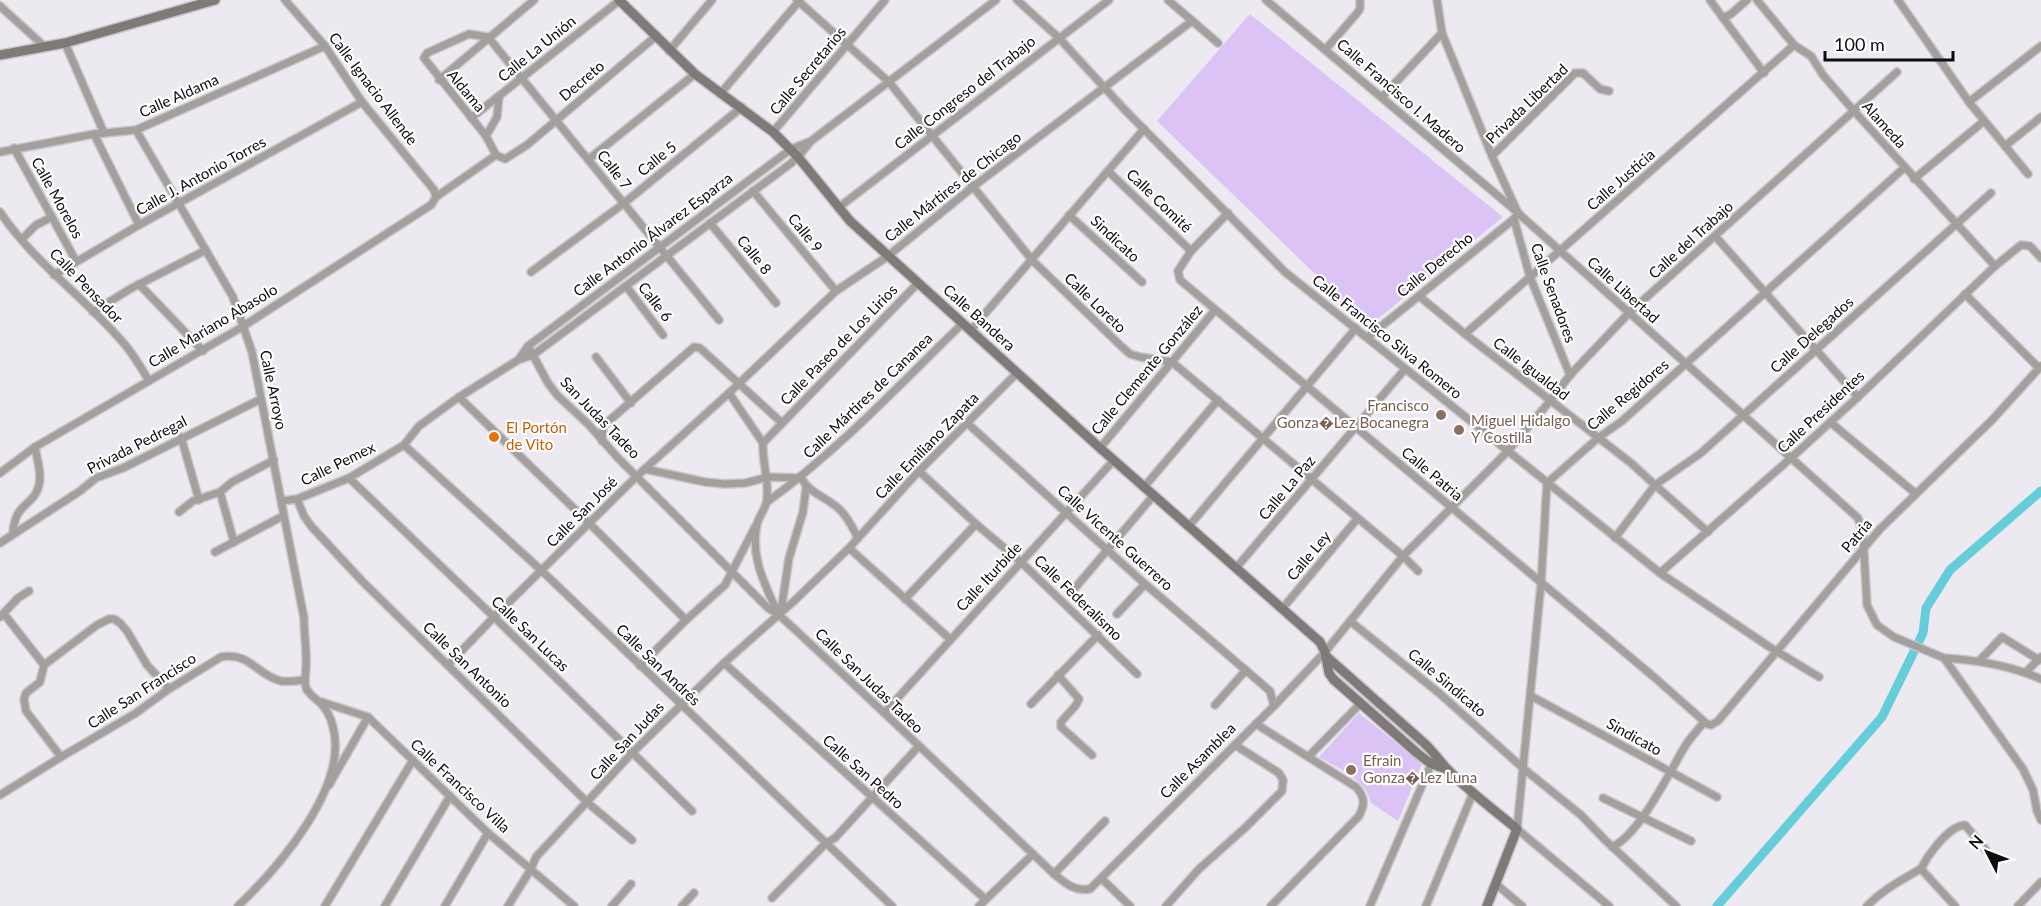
<svg xmlns="http://www.w3.org/2000/svg" width="2041" height="906" viewBox="0 0 2041 906" font-family="Lato,sans-serif">
  <rect width="100%" height="100%" fill="#ece9f0"/>
  <g fill="#dcc3f5">
    <path d="M1250,14l253,203 -134,109 -212,-205z"/>
    <path d="M1359,713l63,51 -24,57 -27,-18c-5,-24 -32,-34 -52,-46z"/>
  </g>
  <g fill="none" stroke-linecap="round" stroke-linejoin="round">
    <path stroke="#65cdd9" stroke-width="9" d="M1717,906l165,-189 41,-84 3,-25 24,-38 91,-79"/>
    <defs>
      <g id="street">
        <path d="M285,0l40,46 37,56 72,88 2,7"/>
        <path d="M797,0l92,82 143,178 89,86 9,8 10,3 32,5 231,194 15,15"/>
        <path d="M1017,0l42,38 66,72 160,162 375,301 108,73 51,31"/>
        <path d="M1168,0l50,43"/>
        <path d="M1266,0l250,211"/>
        <path d="M1437,0l5,33 50,123 26,57 340,305 5,16 4,71 10,20 17,12 50,21 79,111 10,21 4,21 4,9"/>
        <path d="M1710,0l13,18 8,-4 16,-14"/>
        <path d="M1757,0l37,45 17,11 12,19 31,36 141,155"/>
        <path d="M1898,0l71,102 59,72"/>
        <path d="M0,6l45,41"/>
        <path d="M1723,18l41,55"/>
        <path d="M655,37l-128,108 -22,14 -9,-4 -10,-19 -62,-78 3,-5 42,-19 19,3 231,283"/>
        <path d="M65,43l39,90"/>
        <path d="M1326,49l32,-37 2,-4v-8"/>
        <path d="M669,51l43,-51"/>
        <path d="M439,80l95,-80"/>
        <path d="M720,94l80,-94"/>
        <path d="M1382,97l60,-64"/>
        <path d="M1969,102l72,-56"/>
        <path d="M471,118l149,-118"/>
        <path d="M136,130l97,167 19,55 52,266c0,17 3,33 2,50 0,8 -3,15 1,22 3,4 6,7 10,10 8,6 14,17 16,27 16,60 -55,141 -95,179"/>
        <path d="M773,132l112,-132"/>
        <path d="M94,134l45,91"/>
        <path d="M486,136l11,-19 2,-20"/>
        <path d="M2005,146l36,-29"/>
        <path d="M14,148l62,113"/>
        <path d="M0,152l94,-18 42,-4 189,-84"/>
        <path d="M1492,156l83,-83h8l17,16 9,2"/>
        <path d="M589,159l106,-85"/>
        <path d="M1108,171l83,80"/>
        <path d="M1914,179l70,-58"/>
        <path d="M753,191l83,100"/>
        <path d="M838,208l271,-208"/>
        <path d="M0,212c33,50 88,88 126,134 9,11 16,23 23,35"/>
        <path d="M1228,213l-37,38 -13,20 2,9 474,397 53,47 4,1 7,-4 162,-192 112,-109 49,-54"/>
        <path d="M1069,215l73,67"/>
        <path d="M1514,219l16,58 40,98"/>
        <path d="M710,223l66,80"/>
        <path d="M1715,236l143,161"/>
        <path d="M22,239l14,-14 16,-8"/>
        <path d="M531,272l92,-68 119,-97"/>
        <path d="M54,275l85,-50 223,-123"/>
        <path d="M139,284l64,67"/>
        <path d="M626,286l37,49"/>
        <path d="M1965,294l74,74"/>
        <path d="M1419,296l46,38 166,129 24,22 46,-32 290,-260"/>
        <path d="M93,312l37,-23 76,-39"/>
        <path d="M970,331l174,-202"/>
        <path d="M1465,334l329,-289"/>
        <path d="M1368,337l146,-118 4,-6"/>
        <path d="M528,346l20,37 9,12 31,29 30,34 150,150 10,6c93,85 184,173 276,260 11,9 21,18 36,15l184,-183 51,-54 78,-96 104,-104 43,-51 20,-26 59,-62 268,-241"/>
        <path d="M596,357l35,46"/>
        <path d="M519,359l9,-13 263,-197 18,-7"/>
        <path d="M729,393l34,50"/>
        <path d="M459,397l130,126 97,97"/>
        <path d="M1830,422l85,71"/>
        <path d="M967,423l178,161 125,107 4,15"/>
        <path d="M181,437l18,63"/>
        <path d="M602,441l1,-15 91,-79 6,1 82,75"/>
        <path d="M404,445l138,126 350,335"/>
        <path d="M1100,448l115,-138"/>
        <path d="M645,469l60,13 20,2 20,-1 23,-6 33,1"/>
        <path d="M919,471l57,53 45,38 116,112"/>
        <path d="M0,473l35,-26 207,-120 189,-122 5,-8 60,-42"/>
        <path d="M349,478l145,139 198,194"/>
        <path d="M801,478c9,16 26,19 38,31 9,8 13,18 19,29"/>
        <path d="M1144,487l74,-87"/>
        <path d="M220,492l14,50"/>
        <path d="M297,499l7,17 7,10 51,55 226,222 44,37"/>
        <path d="M282,501l15,-2 52,-21 55,-33 15,-19 40,-29 59,-37 15,-5 257,-191 8,-7 13,-16 185,-141"/>
        <path d="M767,502c72,-52 132,-117 195,-178"/>
        <path d="M179,512l14,-11 27,-9 12,-10 42,-22"/>
        <path d="M1189,526l167,-198"/>
        <path d="M13,534c1,-32 21,-27 26,-49 3,-11 -2,-26 -4,-38"/>
        <path d="M1615,538l40,-53 53,47"/>
        <path d="M0,543l80,-52 16,-13 27,-10 138,-69"/>
        <path d="M849,548l101,91"/>
        <path d="M215,552l68,-36"/>
        <path d="M1236,568l169,-199"/>
        <path d="M1660,573l131,-115 67,-61 137,-131 26,-21 9,1 11,12"/>
        <path d="M1075,588l79,-93"/>
        <path d="M905,599l71,-75"/>
        <path d="M1282,609l75,-90"/>
        <path d="M781,611l8,-53 14,-46 3,-24"/>
        <path d="M4,614l40,51"/>
        <path d="M778,614c-13,-30 -28,-56 -21,-90 2,-9 10,-16 10,-26 2,-19 -5,-36 -4,-55l155,-160"/>
        <path d="M1117,614l28,-30"/>
        <path d="M0,617l18,-19 11,-7"/>
        <path d="M1350,621l89,72 85,76 57,46 24,25 71,66"/>
        <path d="M1944,658c34,2 65,7 97,21"/>
        <path d="M1980,660l22,-23 37,23"/>
        <path d="M724,663l261,236"/>
        <path d="M448,665l46,-48 143,-141 92,-83 107,-102 52,-35 86,-70 218,-165"/>
        <path d="M640,666l46,-46 39,-35 30,-58"/>
        <path d="M2026,672l15,-15"/>
        <path d="M1058,675l21,24 -3,6 -15,17v5l31,28"/>
        <path d="M1531,696l186,101"/>
        <path d="M322,702l46,15 120,116 86,73"/>
        <path d="M1031,704l67,-69"/>
        <path d="M1215,705l31,-35"/>
        <path d="M885,712l229,-252"/>
        <path d="M1256,724l100,63c9,10 9,17 3,29l-88,90"/>
        <path d="M1309,756l51,-52"/>
        <path d="M61,757l-35,-46 -2,-12 2,-6 14,-11 4,-17 53,-40 12,-6h5l6,4 7,8 20,34 22,24"/>
        <path d="M329,785l39,-68"/>
        <path d="M0,795l61,-38 75,-44 33,-24 52,-32c30,-5 35,18 60,24 7,1 16,0 24,-1"/>
        <path d="M1603,798l88,43"/>
        <path d="M1612,847c27,-12 56,-72 72,-99 5,-9 13,-17 20,-26"/>
        <path d="M1921,869l34,37"/>
        <path d="M1054,874l51,-53"/>
        <path d="M1102,879l28,27"/>
        <path d="M1496,884l26,22"/>
        <path d="M772,898l54,-55 9,-5 83,-91"/>
        <path d="M325,906l88,-146"/>
        <path d="M385,906l65,-110"/>
        <path d="M445,906l43,-73"/>
        <path d="M508,906l23,-37 5,-12 96,-104 92,-90 69,-61 56,-54 70,-77 98,-98"/>
        <path d="M612,906l19,-22"/>
        <path d="M682,906l12,-13"/>
        <path d="M979,906l54,-52"/>
        <path d="M1166,906l33,-37 47,-42 36,-36 1,-11 -4,-7 -44,-28"/>
        <path d="M1370,906l63,-146"/>
        <path d="M1426,906l47,-113"/>
        <path d="M1609,906l-92,-77 24,-245 6,-101 51,-45 24,-17 282,-253"/>
        <path d="M1867,906c16,-17 34,-25 53,-37 4,-3 6,-11 10,-15 8,-11 21,-28 35,-29l21,25"/>
        <path d="M2018,906l23,-24"/>
      </g>
      <g id="secondary">
        <path d="M619,0l76,74 78,58 25,25 52,64 250,227 220,194 5,10 4,21 4,6 84,74 13,10 18,7"/>
        <path d="M0,55l65,-12 150,-43"/>
        <path d="M1326,656l98,87c10,9 16,19 25,28 21,21 45,39 68,58l-30,77"/>
      </g>
    </defs>
    <use href="#street" stroke="#c8c6cc" stroke-width="10"/>
    <use href="#secondary" stroke="#c8c6cc" stroke-width="12"/>
    <use href="#street" stroke="#a29f9d" stroke-width="7"/>
    <use href="#secondary" stroke="#7f7a78" stroke-width="9"/>
  </g>
  <g fill="#8d6e63" stroke="#fff" stroke-width="2">
    <circle cx="1441" cy="415" r="6"/>
    <circle cx="1459" cy="430" r="6"/>
    <circle cx="1351" cy="770" r="6"/>
  </g>
  <circle fill="#e8710a" stroke="#fff" stroke-width="2" cx="494" cy="437" r="6"/>
  <g text-anchor="middle" stroke-width="4.5" stroke-linejoin="round" paint-order="stroke">
    <g font-size="15" fill="#0e0d0f" stroke="#fff">
      <text transform="translate(537 49) rotate(-39)" y="5">Calle La Unión</text>
      <text transform="translate(808 71) rotate(-50)" y="5">Calle Secretarios</text>
      <text transform="translate(582 81) rotate(-40)" y="5">Decreto</text>
      <text transform="translate(373 89) rotate(53)" y="5">Calle Ignacio Allende</text>
      <text transform="translate(466 91) rotate(50)" y="5">Aldama</text>
      <text transform="translate(965 93) rotate(-38)" y="5">Calle Congreso del Trabajo</text>
      <text transform="translate(179 96) rotate(-24)" y="5">Calle Aldama</text>
      <text transform="translate(1401 96) rotate(41)" y="5">Calle Francisco I. Madero</text>
      <text transform="translate(1527 104) rotate(-44)" y="5">Privada Libertad</text>
      <text transform="translate(1884 125) rotate(48)" y="5">Alameda</text>
      <text transform="translate(657 159) rotate(-39)" y="5">Calle 5</text>
      <text transform="translate(614 170) rotate(52)" y="5">Calle 7</text>
      <text transform="translate(201 176) rotate(-29)" y="5">Calle J. Antonio Torres</text>
      <text transform="translate(1621 180) rotate(-41)" y="5">Calle Justicia</text>
      <text transform="translate(953 187) rotate(-38)" y="5">Calle Mártires de Chicago</text>
      <text transform="translate(57 198) rotate(61)" y="5">Calle Morelos</text>
      <text transform="translate(1159 201) rotate(44)" y="5">Calle Comité</text>
      <text transform="translate(805 233) rotate(51)" y="5">Calle 9</text>
      <text transform="translate(653 235) rotate(-37)" y="5">Calle Antonio Álvarez Esparza</text>
      <text transform="translate(1115 239) rotate(43)" y="5">Sindicato</text>
      <text transform="translate(1691 240) rotate(-42)" y="5">Calle del Trabajo</text>
      <text transform="translate(754 255) rotate(51)" y="5">Calle 8</text>
      <text transform="translate(1435 265) rotate(-39)" y="5">Calle Derecho</text>
      <text transform="translate(86 286) rotate(46)" y="5">Calle Pensador</text>
      <text transform="translate(1623 290) rotate(42)" y="5">Calle Libertad</text>
      <text transform="translate(1553 293) rotate(70)" y="5">Calle Senadores</text>
      <text transform="translate(655 302) rotate(52)" y="5">Calle 6</text>
      <text transform="translate(1095 303) rotate(44)" y="5">Calle Loreto</text>
      <text transform="translate(979 318) rotate(42)" y="5">Calle Bandera</text>
      <text transform="translate(213 326) rotate(-31)" y="5">Calle Mariano Abasolo</text>
      <text transform="translate(1812 335) rotate(-42)" y="5">Calle Delegados</text>
      <text transform="translate(1387 337) rotate(39)" y="5">Calle Francisco Silva Romero</text>
      <text transform="translate(839 345) rotate(-46)" y="5">Calle Paseo de Los Lirios</text>
      <text transform="translate(1531 369) rotate(38)" y="5">Calle Igualdad</text>
      <text transform="translate(1147 370) rotate(-50)" y="5">Calle Clemente González</text>
      <text transform="translate(273 390) rotate(78)" y="5">Calle Arroyo</text>
      <text transform="translate(1628 395) rotate(-40)" y="5">Calle Regidores</text>
      <text transform="translate(868 396) rotate(-44)" y="5">Calle Mártires de Cananea</text>
      <text transform="translate(1821 412) rotate(-43)" y="5">Calle Presidentes</text>
      <text transform="translate(600 418) rotate(46)" y="5">San Judas Tadeo</text>
      <text transform="translate(137 445) rotate(-27)" y="5">Privada Pedregal</text>
      <text transform="translate(927 446) rotate(-46)" y="5">Calle Emiliano Zapata</text>
      <text transform="translate(338 464) rotate(-26)" y="5">Calle Pemex</text>
      <text transform="translate(1432 474) rotate(40)" y="5">Calle Patria</text>
      <text transform="translate(1287 488) rotate(-50)" y="5">Calle La Paz</text>
      <text transform="translate(582 512) rotate(-45)" y="5">Calle San José</text>
      <text transform="translate(1857 536) rotate(-50)" y="5">Patria</text>
      <text transform="translate(1115 538) rotate(42)" y="5">Calle Vicente Guerrero</text>
      <text transform="translate(1309 556) rotate(-50)" y="5">Calle Ley</text>
      <text transform="translate(989 577) rotate(-47)" y="5">Calle Iturbide</text>
      <text transform="translate(1078 598) rotate(44)" y="5">Calle Federalismo</text>
      <text transform="translate(530 634) rotate(44)" y="5">Calle San Lucas</text>
      <text transform="translate(467 665) rotate(44)" y="5">Calle San Antonio</text>
      <text transform="translate(658 665) rotate(44)" y="5">Calle San Andrés</text>
      <text transform="translate(869 681) rotate(44)" y="5">Calle San Judas Tadeo</text>
      <text transform="translate(1447 683) rotate(40)" y="5">Calle Sindicato</text>
      <text transform="translate(142 691) rotate(-33)" y="5">Calle San Francisco</text>
      <text transform="translate(1634 737) rotate(29)" y="5">Sindicato</text>
      <text transform="translate(627 741) rotate(-47)" y="5">Calle San Judas</text>
      <text transform="translate(1198 761) rotate(-45)" y="5">Calle Asamblea</text>
      <text transform="translate(863 772) rotate(42)" y="5">Calle San Pedro</text>
      <text transform="translate(460 786) rotate(43)" y="5">Calle Francisco Villa</text>
    </g>
    <g font-size="15" fill="#785e54" stroke="#fff" text-anchor="start">
      <text x="1429" y="411" text-anchor="end">Francisco<tspan x="1429" dy="17">Gonza�Lez Bocanegra</tspan></text>
      <text x="1471" y="426">Miguel Hidalgo<tspan x="1471" dy="17">Y Costilla</tspan></text>
      <text x="1363" y="766">Efrain<tspan x="1363" dy="17">Gonza�Lez Luna</tspan></text>
    </g>
    <g font-size="15" fill="#c56008" stroke="#fff" text-anchor="start">
      <text x="506" y="433">El Portón<tspan x="506" dy="17">de Vito</tspan></text>
    </g>
  </g>
  <g transform="translate(1987 852) rotate(312)" stroke="#ffffff" stroke-width="4.5" paint-order="stroke">
  <path d="M0-4.5L10 22L0 15L-10 22Z" fill="#0e0d0f"/>
  <text y="-9" font-size="16" font-weight="bold" text-anchor="middle" fill="#0e0d0f">N</text>
  </g>
  <path d="M1825 51v9h128v-9" fill="none" stroke="#0e0d0f" stroke-width="3"/>
  <text x="1834" y="51" font-size="18" fill="#0e0d0f" stroke="#ffffff" stroke-width="4.5" paint-order="stroke">100 m</text>
</svg>
